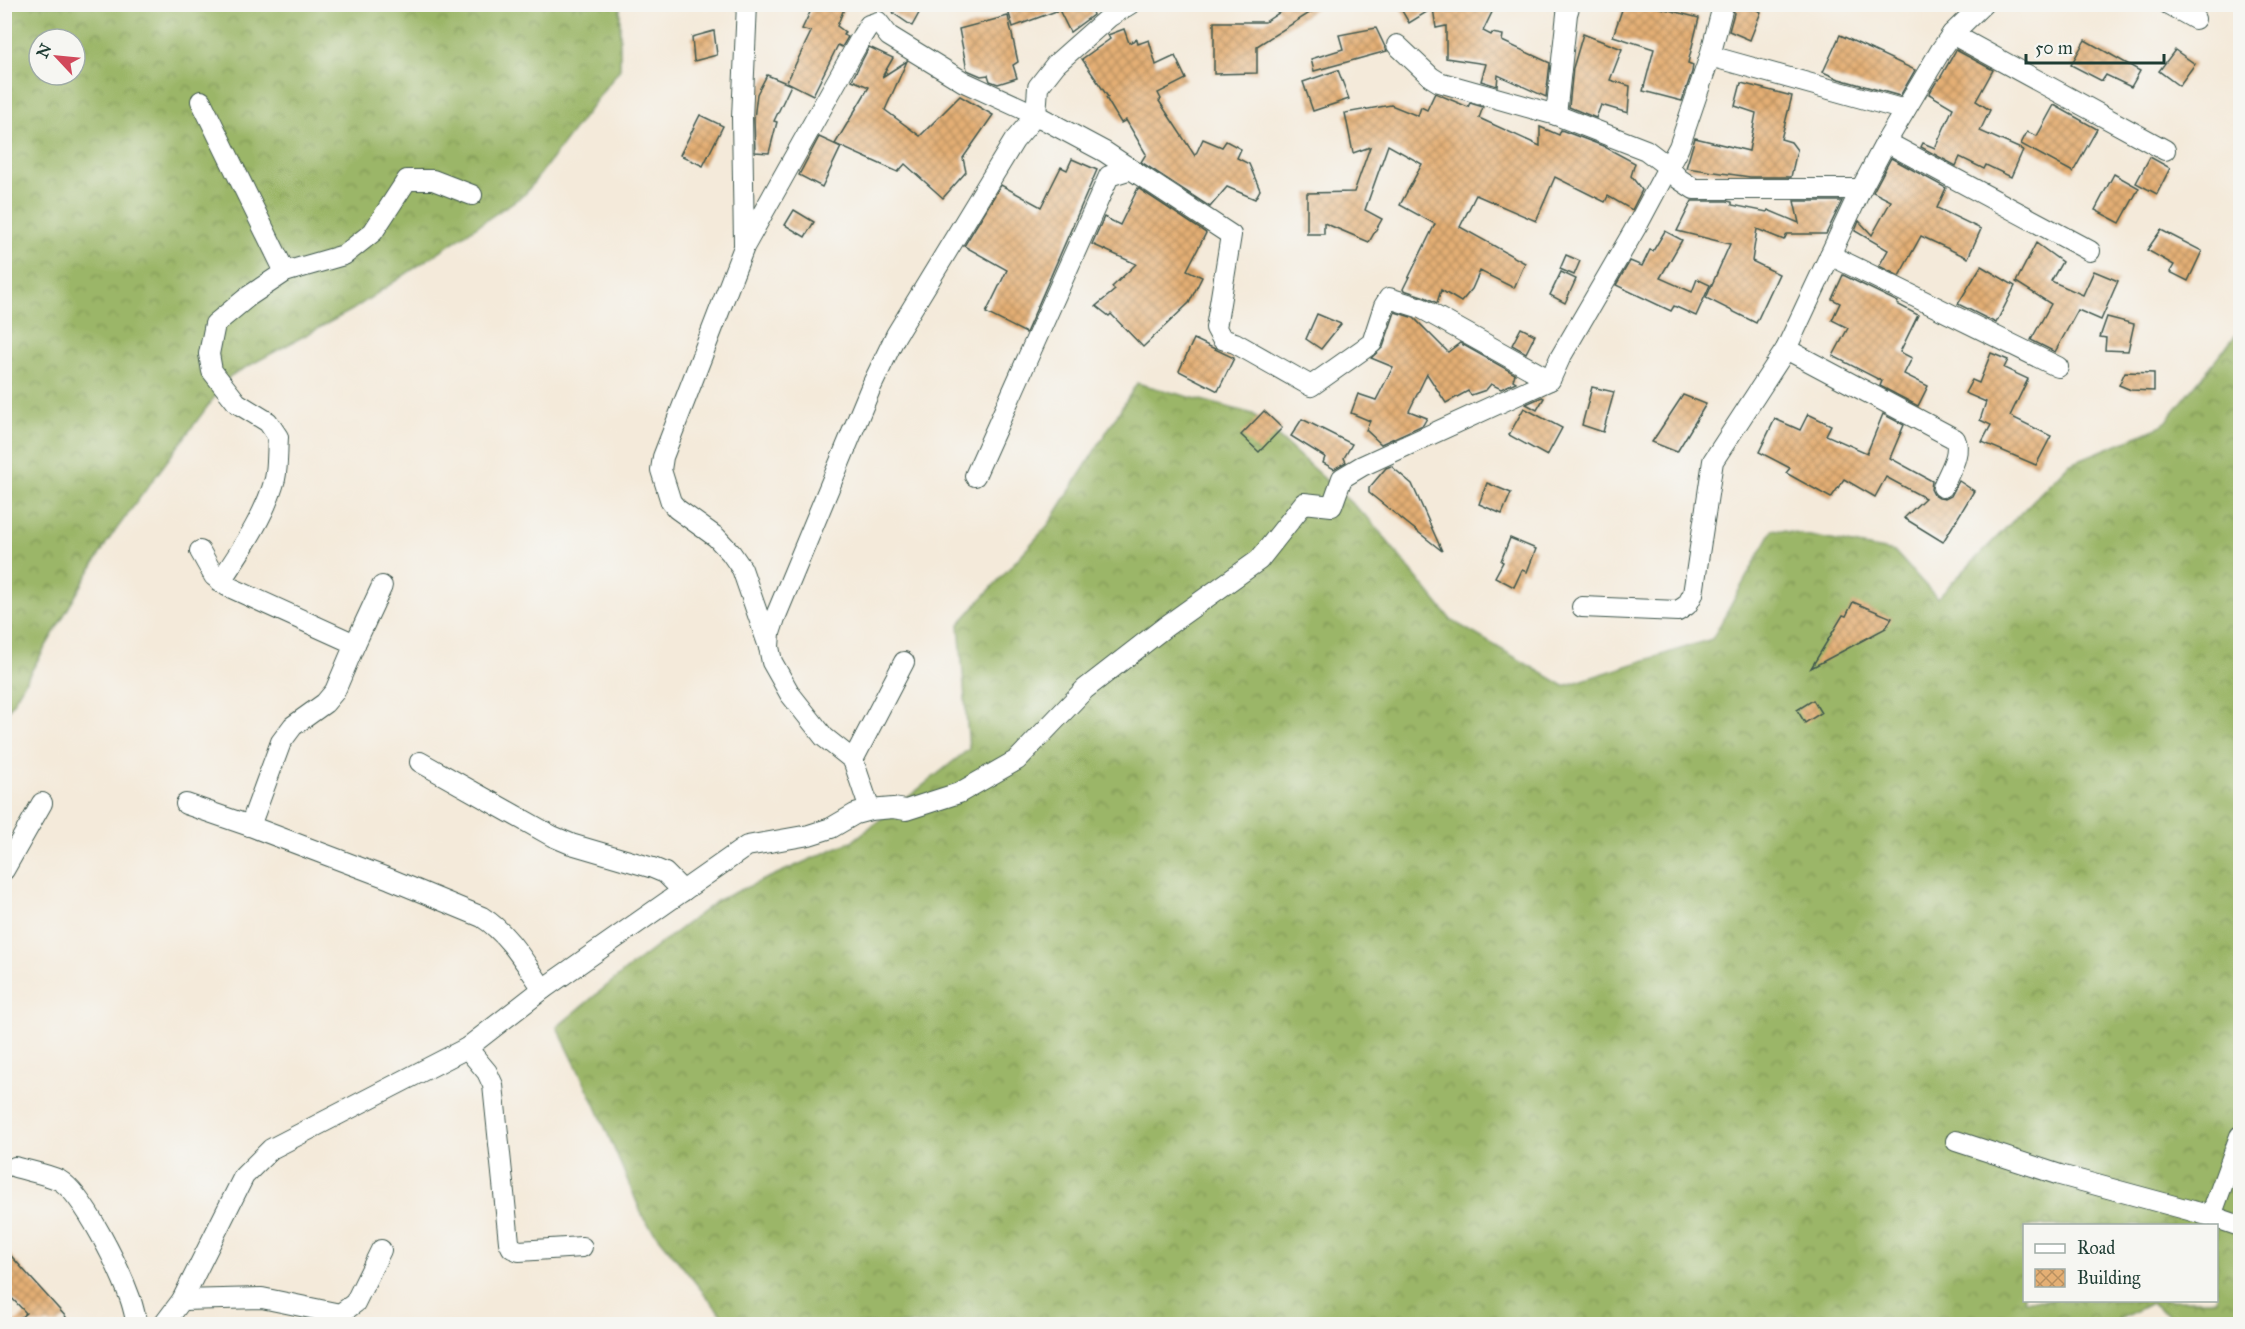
<svg xmlns="http://www.w3.org/2000/svg" width="2245" height="1329" viewBox="0 0 2245 1329" font-family="'IM FELL Great Primer',serif">
  <defs>
    <pattern id="forest-crowns" width="20" height="18" patternUnits="userSpaceOnUse" patternTransform="scale(1.5)"><rect width="20" height="18" fill="#9bb667"/><path d="M2 6a3 3 0 1 1 6 0M12 15a3 3 0 1 1 6 0" fill="none" stroke="#7e9556"/></pattern>
    <pattern id="building-cross-hatch" width="8" height="8" patternUnits="userSpaceOnUse" patternTransform="scale(1.5)"><rect width="8" height="8" fill="#e4af74"/><path d="M0 0l8 8M0 8l8-8" fill="none" stroke="#b89060"/></pattern>
  </defs>
  <rect width="100%" height="100%" fill="#f6f6f2"/>
  <filter id="ink" filterUnits="userSpaceOnUse"><feTurbulence type="fractalNoise" baseFrequency=".0167" numOctaves="2"/><feDisplacementMap in="SourceGraphic" scale="12" xChannelSelector="R" yChannelSelector="G"/><feConvolveMatrix kernelMatrix="1 2 1 2 8 2 1 2 1" color-interpolation-filters="sRGB"/></filter>
  <filter id="wash" filterUnits="userSpaceOnUse"><feTurbulence type="fractalNoise" baseFrequency=".008" numOctaves="4" result="noise"/><feDisplacementMap in="SourceGraphic" scale="24" xChannelSelector="R" yChannelSelector="G"/><feGaussianBlur stdDeviation="1.35" result="paint"/><feColorMatrix in="noise" values="0 0 0 0 0 0 0 0 0 0 0 0 0 0 0 0 0 1.4 0 .05"/><feComposite in="paint" operator="in"/></filter>
  <g filter="url(#wash)">
    <rect width="100%" height="100%" fill="#f4eada"/>
    <g fill="url(#forest-crowns)" stroke="#5d7a4e" stroke-width="1.5" fill-rule="evenodd">
      <path d="M5,5h615v64l-95,125 -173,116 -122,66 -123,166 -102,174zM39,39h36v36h-36z"/>
      <path d="M2240,330v994h-60l-29,-21 -41,21h-1381l-85,-105 -49,-115 -38,-77 69,-57 92,-70 136,-60 115,-91 -10,-125 90,-100 88,-141 116,31 117,106 81,100 113,66 148,-47 61,-110 122,23 42,46 132,-134 93,-38zM2024,1226h192v74h-192z"/>
    </g>
    <g id="blocks">
      <g fill="url(#building-cross-hatch)">
        <path d="M814,4h32l-9,22 8,6 -2,3 5,2 -6,10 -4,-2 -25,50 -26,-13 24,-50 -9,-3z"/>
        <path d="M900,4h24l-12,22 -19,-13z"/>
        <path d="M1006,4h84l3,11 -23,17 -11,-22 -46,17z"/>
        <path d="M1275,4h49l-67,42v27l-43,1v-52h51l15,-10z"/>
        <path d="M1398,4h98l-13,27 8,4 1,-2 11,2 -1,6 48,22 -4,34 -48,-22 -1,11 -16,-5 5,-17 -40,-6v-32l-10,2 -3,-20 -24,15z"/>
        <path d="M1624,4h34l-1,3 42,11 -11,45 5,2 -1,7 -10,29 -39,-10 11,-42 -41,-13z"/>
        <path d="M1733,4h11l17,8 -11,28 -21,-9 5,-18z"/>
        <path d="M1008,16l10,46 -5,3 4,13 -19,6 -8,-3 -2,-6 -7,1 -14,-6 -8,-41z"/>
        <path d="M1376,28l11,23 -73,20 -3,-12 32,-10 -4,-14z"/>
        <path d="M1124,29l5,14 8,-4 1,5 11,-4 7,25 19,-9 11,23 -28,14 3,6 -2,2 36,55 8,-17 19,8 4,-6 15,8 -4,9 12,6 11,26 -5,9 -28,-12 -17,20 -69,-45 5,-8 -20,-34 -5,3 -15,-25 2,-1 -26,-38 28,-20 -2,-4z"/>
        <path d="M714,31l3,24 -23,6 -2,-24z"/>
        <path d="M1583,34l39,15 -12,31 20,6 -2,27 -27,-8 -5,13 -27,-11 4,-39z"/>
        <path d="M1840,35l75,35 -15,26 -61,-17 -16,-7z"/>
        <path d="M2085,40l55,31 -9,16 -25,-12 -4,6 -31,-16z"/>
        <path d="M869,47l24,11 -11,19 25,-16 -22,49 35,26 40,-40 33,19 -30,43 3,14 -23,26 -38,-34 -7,8 -63,-28 34,-57 -17,-7z"/>
        <path d="M1956,50l37,20 -17,31 14,9 -10,21 43,19 -12,27 -25,-12 -2,4 -24,-12 -4,9 -35,-19 2,-4 12,5 18,-40 -24,-14 9,-15 1,1z"/>
        <path d="M2175,50l20,14 -16,22 -20,-15z"/>
        <path d="M1338,70l11,29 -36,12 -10,-29z"/>
        <path d="M767,75l24,10 -17,36 3,1 -8,31 -14,-1 -1,-33 3,-25z"/>
        <path d="M1741,83l51,13 -11,43 10,3 6,8 -6,27h-41l-64,-9 9,-30 54,13 7,-38 -21,-7z"/>
        <path d="M1435,93l33,14 2,-4 13,4 -4,11 61,28v-19l19,8 2,-5 42,16 32,17 -4,13 11,14 -10,20 -24,-14 -3,6 -50,-25 -19,44 -60,-26 -16,32 65,36 -11,25 -34,-17 -8,18 -11,13 -20,-12 -4,13 -12,-6 -21,-7 -1,-1 32,-65 -35,-19 22,-41 -34,-19 -23,65 17,9 -13,23 -45,-19v11h-17v-41l47,-1 16,-45 -17,6 -8,-40 46,-8 27,11 3,-9 6,3z"/>
        <path d="M2054,105l43,24 -24,43 -52,-28 6,-12 10,4z"/>
        <path d="M700,115l23,11 -20,40 -23,-11z"/>
        <path d="M819,137l22,10 -19,40 -23,-12z"/>
        <path d="M2150,157l20,11 -13,26 -21,-11z"/>
        <path d="M1891,158l55,30 -9,20 44,21 -13,29 -47,-22 -22,40 -20,-10 9,-16 -33,-19 4,-10 13,14 19,-34 -18,-9z"/>
        <path d="M1072,159l25,11 -71,163 -40,-20 21,-43 -43,-24 37,-61 40,22 20,-40 6,3z"/>
        <path d="M2114,174l25,14 -19,35 -25,-13z"/>
        <path d="M1138,188l68,45 -19,37 15,7 -13,26 -46,44 -32,-33 -2,2 -13,-10 19,-16 -3,-3 24,-23 -44,-20 12,-27 16,8z"/>
        <path d="M1692,201h35l5,1v3l35,7 1,-2 31,13 -5,-22h48l-16,33h-39l-3,6 -27,-11 -5,32 27,13 -23,49 -50,-25 24,-54 -53,-13z"/>
        <path d="M794,210l20,12 -9,15 -20,-12z"/>
        <path d="M2161,230l41,21 -14,30 -18,-9 4,-7 -27,-15z"/>
        <path d="M1665,231l17,9 -22,38 32,14 5,-13 13,6 -14,31 -22,-10 -3,5 -55,-26 14,-24 12,5 8,-16 3,1z"/>
        <path d="M2036,243l26,19 -11,19 32,14 11,-24 24,10 -17,39 -23,-10 -23,42 -24,-12 20,-36 -35,-22z"/>
        <path d="M1566,255l14,6 -6,14 -14,-6z"/>
        <path d="M1981,266l34,20 -19,37 -38,-19z"/>
        <path d="M1561,272l15,7 -11,24 -15,-8z"/>
        <path d="M1843,275l55,27 -1,2 21,11 -18,37 12,6 -8,16 24,12 -10,20 -38,-20 2,-5 -49,-25 15,-28 -16,-8 8,-17 -8,-4z"/>
        <path d="M1395,312l19,6 34,34 12,-9 55,31 -2,6 3,2 -15,7 -10,-5 -5,6 -15,5 -3,-4 -22,12 -19,-29 -18,37 18,7 -4,7 -42,19 -15,-14 4,-9 -19,-8 7,-19 18,6 17,-33 -22,-9 12,-11z"/>
        <path d="M1317,314l24,10 -20,25 -15,-10z"/>
        <path d="M2107,317l27,7 -6,27 -23,-1 1,-12 -6,-1z"/>
        <path d="M1521,328l14,7 -9,18 -14,-8z"/>
        <path d="M1194,339l40,19 -16,33 -39,-20z"/>
        <path d="M1991,353l17,7 -4,8 24,11 -18,37 41,20 -15,29 -54,-23 9,-17 -11,-5 6,-18 -21,-9 7,-13 7,3z"/>
        <path d="M2125,372l29,1v18l-23,-1 -12,-5z"/>
        <path d="M1592,387l22,5 -11,40 -21,-7z"/>
        <path d="M1683,395l23,9 -29,48 -25,-10z"/>
        <path d="M1542,397l2,1 -7,12 -11,-6z"/>
        <path d="M1524,408l38,20 -15,28 -38,-21z"/>
        <path d="M1264,411l18,17 -23,24 -18,-17z"/>
        <path d="M1808,414l23,11 -5,10 41,18 16,-39 21,11 -14,33 42,23 -1,8 3,6 5,3 6,1 6,-3 8,-15 15,10 -31,51 -39,-24 21,-20 -39,-21 -11,20 -31,-18 -13,19 -45,-25 4,-5 -31,-16 16,-33 25,11z"/>
        <path d="M1302,419l50,25 -8,14 2,4 -12,7 -11,-6 2,-6 -34,-21z"/>
        <path d="M1391,466l21,18 30,67 -73,-58v-5l17,-20z"/>
        <path d="M1487,483l24,10 -9,21 -23,-10z"/>
        <path d="M1510,538l26,11 -9,23 -5,-2 -8,17 -19,-10 8,-15 -2,-1z"/>
        <path d="M1853,602l39,16 -6,10 -75,40 32,-53 3,1z"/>
        <path d="M1813,700l8,13 -16,10 -8,-13z"/>
        <path d="M4,1248l62,69 -8,7h-45l13,-11 -22,-23z"/>
      </g>
    </g>
  </g>
  <g filter="url(#ink)">
    <use href="#blocks" fill-opacity="0" stroke="#3f574d" stroke-width="1.5"/>
    <g fill="none" stroke-linecap="round" stroke-linejoin="round">
      <defs>
        <g id="minor">
          <path d="M2168,4l27,15"/>
          <path d="M1952,34l213,116"/>
          <path d="M1397,45l34,32 8,5 117,33 90,35 21,16 12,13 15,10h167"/>
          <path d="M1710,56l195,54"/>
          <path d="M201,101l84,171"/>
          <path d="M1556,115l11,-101 3,-10"/>
          <path d="M1886,142l204,109"/>
          <path d="M1126,166l105,69 -15,93 6,11 13,4 76,43 61,-43 12,-37 5,-8 32,10 129,72"/>
          <path d="M744,244l-2,-126 5,-114"/>
          <path d="M1830,255l228,112"/>
          <path d="M1786,349l169,90c7,15 -7,34 -12,48"/>
          <path d="M200,551l14,25 13,10 128,58 -20,47 -10,12 -32,23 -12,16 -31,84"/>
          <path d="M220,582c21,-32 45,-66 55,-103 3,-14 2,-29 3,-42l-10,-15 -31,-19 -25,-32 -3,-17 6,-30 34,-28 36,-24 59,-17 29,-23 34,-52h26l39,15"/>
          <path d="M1582,607l96,4 9,-6 6,-11 20,-133 73,-112 75,-160 25,-47 55,-92 11,-16 31,-30"/>
          <path d="M355,644l27,-58"/>
          <path d="M769,647l-27,-78 -11,-16 -15,-16 -39,-28 -6,-7 -10,-32 2,-13 81,-210 118,-211 7,-11 9,-3 11,14 75,46 72,33 69,37 21,14 -1,5 -16,5 -134,300"/>
          <path d="M853,760l51,-98"/>
          <path d="M420,762l132,74 19,8 82,24 12,5 18,18"/>
          <path d="M186,804l64,22 140,53 92,38c27,17 43,46 61,72"/>
          <path d="M870,810l-17,-50 -29,-23 -34,-43 -18,-32 -3,-15 1,-14 5,-15 96,-231 25,-52 118,-194 22,-26 2,-28 18,-23 53,-47 21,-13"/>
          <path d="M4,870l38,-67"/>
          <path d="M467,1048l20,24 6,13 16,157 3,6 7,3 63,-4"/>
          <path d="M1956,1141l104,34 151,41 29,10"/>
          <path d="M15,1167c14,4 31,7 44,13 25,14 61,90 71,118 3,8 5,18 7,26"/>
          <path d="M2211,1216l29,-80"/>
          <path d="M182,1300l80,-2 78,16 15,-11 26,-53"/>
          <path d="M164,1324l18,-24 62,-124 27,-27 196,-101 76,-59 204,-143 62,-11 22,-7 24,-14 15,-4 23,-2 13,2 53,-17 58,-33 68,-71 80,-62 94,-67 45,-57 28,3 10,-28 20,-12 188,-86 10,-22 79,-136 40,-75 31,-91 12,-46 -1,-6"/>
        </g>
      </defs>
      <use href="#minor" stroke="#3f574d" stroke-width="22"/>
      <use href="#minor" stroke="#fff" stroke-width="20"/>
    </g>
  </g>
  <rect width="2245" height="1329" fill="none" stroke="#f6f6f2" stroke-width="24"/>
  <rect x="2023" y="1224" width="195" height="78" fill="#f6f6f2" stroke="#a0aca6" stroke-width="1.5"/>
  <rect x="2035" y="1244" width="30" height="9" fill="#ffffff" stroke="#a0aca6" stroke-width="1.5"/>
  <text x="2077" y="1254" font-size="18" fill="#1f3d34">Road</text>
  <rect x="2035" y="1269" width="30" height="18" fill="url(#building-cross-hatch)" stroke="#a0aca6" stroke-width="1.5"/>
  <text x="2077" y="1284" font-size="18" fill="#1f3d34">Building</text>
  <g transform="translate(57 57) rotate(296)"><circle r="28" fill="#f6f6f2" stroke="#a0aca6" stroke-width="1.5"/>
  <path d="M0-4.5L10 22L0 15L-10 22Z" fill="#d1495b"/>
  <text y="-9" font-size="16" font-weight="bold" text-anchor="middle" fill="#1f3d34">N</text>
  </g>
  <path d="M2026 54v9h138v-9" fill="none" stroke="#1f3d34" stroke-width="3"/>
  <text x="2035" y="54" font-size="18" fill="#1f3d34" stroke="#f6f6f2" stroke-width="4.5" paint-order="stroke">50 m</text>
</svg>
